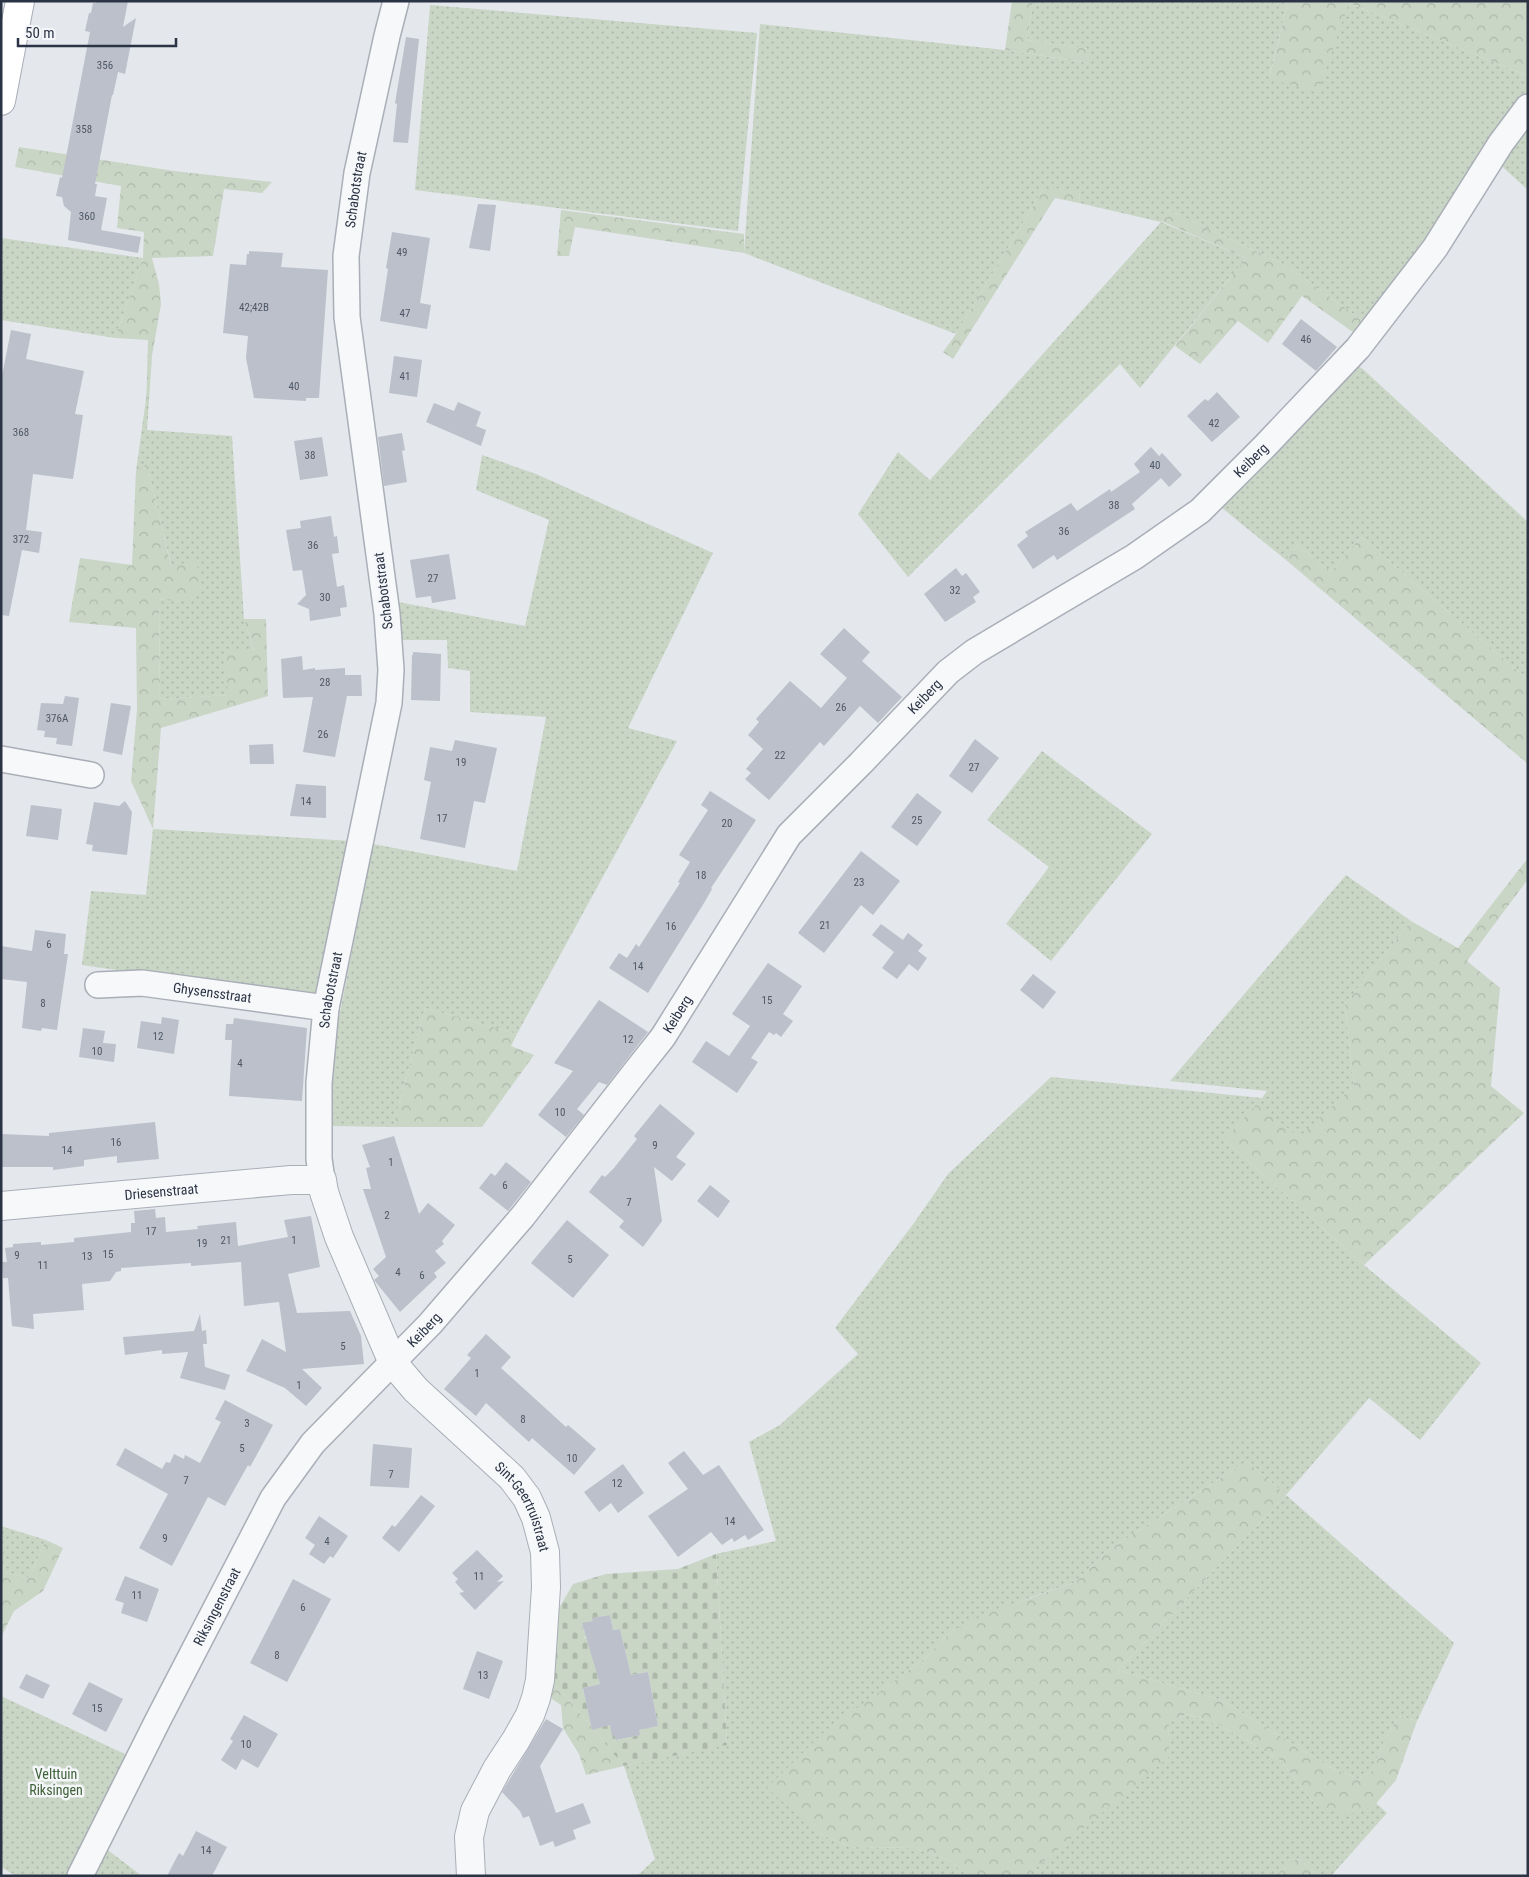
<svg xmlns="http://www.w3.org/2000/svg" width="1529" height="1877" viewBox="0 0 1529 1877" font-family="'Roboto Condensed',sans-serif">
  <defs>
    <pattern id="green-dots" width="8" height="8" patternUnits="userSpaceOnUse" patternTransform="scale(1.25)"><rect width="8" height="8" fill="#c9d6c5"/><path d="M2 2h.1M6 6h.1" fill="none" stroke="#adb8ab" stroke-width="1.8" stroke-linecap="round"/></pattern>
    <pattern id="forest-crowns" width="20" height="18" patternUnits="userSpaceOnUse" patternTransform="scale(1.25)"><rect width="20" height="18" fill="#c9d6c5"/><path d="M2 6a3 3 0 1 1 6 0M12 15a3 3 0 1 1 6 0" fill="none" stroke="#adb8ab"/></pattern>
    <pattern id="cemetery-stones" width="16" height="16" patternUnits="userSpaceOnUse" patternTransform="scale(1.25)"><rect width="16" height="16" fill="#c9d6c5"/><path d="M2 7V4a2 2 0 0 1 4 0v3zM10 15v-3a2 2 0 0 1 4 0v3z" fill="#adb8ab"/></pattern>
  </defs>
  <rect width="100%" height="100%" fill="#e4e7ec"/>
  <g fill="url(#green-dots)">
    <path d="M1033,1h255l-19,77 80,-75 179,73v19l-74,110 -88,118 -81,-58 -117,-55 -7,12 85,36 -106,130 -20,-24 -212,213 -50,-63 40,-62 32,28 231,-258 -82,-19 1,-12h-38l-86,143 -212,-81 16,-229 245,26 84,13 -1,-14 -61,-9z"/>
    <path d="M430,5l327,28 -19,198 -323,-41z"/>
    <path d="M1528,119v71l-31,-28z"/>
    <path d="M1,238l142,20 -28,80 -114,-18z"/>
    <path d="M152,356l-5,74 85,6 12,183 10,33 -25,43 -69,4 -1,-100 21,3 -33,-137 -11,6z"/>
    <path d="M1357,365l7,5 164,152v158l-167,-143 -30,35 -33,-27 -12,15 -64,-52 128,-141z"/>
    <path d="M482,455l54,19 177,79 -85,175 49,13 -160,293 -92,-26 -32,119 -62,-1 4,-88 38,-194 144,27 29,-154 -76,-5v-41l-22,-3 -1,-28h-50l-4,-39 132,25 24,-106 -73,-30z"/>
    <path d="M1042,751l110,83 -101,127 -45,-37 43,-57 -62,-47z"/>
    <path d="M153,829l199,12 -30,147 -13,10 -227,-33 9,-74 55,4z"/>
    <path d="M1346,875l65,46 -66,83 9,82 -55,52 -75,2 140,125 117,98 -61,77 -51,-42 -83,97 168,148 -37,78 -18,-5 -15,25 -12,30 -14,8 -28,-12 -109,-67 -103,-30 168,-175 -39,-34 -140,90 -31,31 -47,16 -77,33 -28,28 -49,36 -57,138 32,14 65,1 33,12 21,16h-332l18,-17 -31,-93 103,-22 -11,-190 60,-13 -27,-99 31,-17 78,-71 -23,-26 79,-105 34,-49 103,-97 211,21 5,-7 -97,-10z"/>
    <path d="M1,1526l45,14 -17,38 -28,-7z"/>
    <path d="M1,1696l128,60 -58,120h-55l-15,-9z"/>
    <path d="M1186,1714l34,11 60,35 37,46 56,1 3,-4 11,10 -56,63h-12l-21,-18 -24,18h-248l141,-118 2,-35z"/>
    <path d="M105,1848l37,28h-52z"/>
  </g>
  <g fill="url(#forest-crowns)">
    <path d="M1012,1h21l-6,39 62,9 1,14 -85,-13z"/>
    <path d="M1288,1h240v75l-179,-73 -31,89 -49,-13z"/>
    <path d="M19,147l155,24 98,11 -10,11 -38,-4 -11,67 -61,2 7,26 2,20 -9,52 -6,55 2,-71 -33,-2 28,-80 1,-26 -27,-4 4,-42 -106,-19z"/>
    <path d="M1061,188l19,3 -1,12 -24,-5 -102,161 -10,-7 13,-18 86,-143z"/>
    <path d="M561,210l183,24v19l-169,-26 -6,29h-12z"/>
    <path d="M1168,210l117,55 81,58 -9,12 -55,-39 -34,47 -30,-22 -38,43 -25,-18 71,-88 -85,-37z"/>
    <path d="M147,464l24,102 24,-5 7,17 -5,17 -17,7 -21,-3 1,100 68,-4 -3,-44h29l-10,-32h22l2,77 -107,32 -8,101 -22,-48 6,-71 -1,-82 -67,-6 11,-64 52,7 4,-94z"/>
    <path d="M1361,537l167,143v84l-242,-204 12,-15 33,27z"/>
    <path d="M1528,858v21l-61,82 33,27 -9,98 33,27 -160,152 -140,-125 33,-36 42,33 55,-51 -9,-82 66,-83 47,27z"/>
    <path d="M425,1008l92,26 -6,12 23,9 -52,72h-89z"/>
    <path d="M1247,1461l39,34 -168,175 103,30 109,67 28,12 14,-8 12,-30 15,-25 18,5 -21,59 -23,27 -27,8 -29,-9 -37,-46 -60,-35 -34,-11 -17,9 -1,35 -142,118h-57l-21,-16 -33,-12 -65,-1 -32,-14 -51,-45 56,-55 101,-74 28,-28 38,-19 86,-30 31,-31z"/>
    <path d="M46,1540l17,8 -20,43 -29,20 -13,26v-66l28,7z"/>
    <path d="M552,1682c26,27 48,56 72,84l-38,9 -7,-21 -16,-26 -2,-23 -12,-8z"/>
    <path d="M1298,1858l21,18h-45z"/>
  </g>
  <path fill="url(#cemetery-stones)" fill-rule="evenodd" d="M716,1554l11,191 -103,21c-24,-28 -46,-57 -72,-84l3,-67 18,-31 33,-10 72,-5zM610,1615l3,15 7,-1 11,46 17,-3 10,54 -19,4v5l-22,5 -7,-15 -18,4 -9,-41 17,-4 -13,-46h-3l2,-2 -4,-12 11,-3v-3z"/>
  <g fill="#bbc0ca">
    <path d="M96,1h32l-5,26 13,-9 -11,56 -7,-2 -5,23h-1l-17,89h2l-2,12 12,2 -6,32 40,7 -3,16 -70,-13 3,-28 -7,-6 -2,-9 -6,-1 4,-19 2,1 28,-146 -5,-1 4,-18h2l2,-10h3z"/>
    <path d="M406,37l13,2 -11,104 -15,-1 4,-38 -2,-1z"/>
    <path d="M478,204l18,1 -6,46 -21,-3z"/>
    <path d="M392,232l38,6 -10,65 11,2 -4,24 -47,-8 8,-52 -2,-1z"/>
    <path d="M249,251l34,2 -2,14 47,3 -9,128h-13v3l-52,-3 -8,-40 2,-22 -25,-3 7,-69 16,1 1,-11h2z"/>
    <path d="M1301,319l36,28 -21,24 -34,-27z"/>
    <path d="M11,330l20,4 -5,25 58,12 -9,43 8,1 -10,64 -40,-5 -7,56 16,2 -3,21 -17,-3 -13,66 -8,-1v-234z"/>
    <path d="M394,356l28,4 -5,37 -28,-4z"/>
    <path d="M1217,392l23,25 -28,25 -25,-26 18,-17 3,2z"/>
    <path d="M458,402l23,10 -5,14 10,4 -5,16 -55,-24 8,-19 20,8z"/>
    <path d="M402,433l3,17 -3,1 5,31 -23,4 -6,-49z"/>
    <path d="M322,437l6,39 -28,4 -6,-39z"/>
    <path d="M1151,447l8,9 3,-3 3,3 17,19 -13,12 -8,-9 -29,26 3,5 -78,51 -3,-5 -21,14 -16,-24 11,-9 -3,-4 46,-29 6,8 33,-22 1,3 29,-20 -6,-8z"/>
    <path d="M331,516l3,21 3,-1 2,17 -7,1 5,33 7,-2 3,22 -7,1 1,8 -31,5 -1,-12 -12,-5 9,-9 -4,-25 -9,1 -7,-41 15,-2 -1,-7z"/>
    <path d="M449,554l7,45 -24,4 -1,-7 -15,2 -6,-38z"/>
    <path d="M956,568l6,8 4,-3 14,19 -7,5 3,5 -31,20 -21,-28z"/>
    <path d="M844,628l26,24 -8,9 40,36 -24,26 -18,-17 -36,40 -4,-4 -51,58 -24,-21 6,-6 -5,-4 17,-20 -15,-14 11,-13 -3,-3 34,-38 31,27 26,-30 -27,-24z"/>
    <path d="M413,652l28,2 -1,47 -29,-1 1,-45h1z"/>
    <path d="M302,656l1,14 12,-2v2l30,-2v7h16l1,21h-15l-12,61 -32,-5 10,-55 -30,1 -2,-39z"/>
    <path d="M65,696l14,2 -7,48 -16,-2 1,-6 -13,-1 1,-6 -8,-1 4,-27 22,1z"/>
    <path d="M111,703l20,3 -9,49 -19,-4z"/>
    <path d="M975,739l24,19 -27,35 -23,-17z"/>
    <path d="M455,740l42,8 -12,55 -11,-2 -9,47 -45,-9 11,-57 -7,-2 6,-33 22,4z"/>
    <path d="M273,744l1,20h-24l-1,-19z"/>
    <path d="M296,784l30,2v32l-36,-2z"/>
    <path d="M710,791l46,29 -45,68 1,1 -8,14 -56,90 -39,-25 10,-15 8,5 9,-14 3,3 41,-64 -2,-1 12,-20 -11,-7 29,-45 -7,-5z"/>
    <path d="M917,793l25,19 -25,34 -26,-19z"/>
    <path d="M125,801l7,11 -5,43 -35,-4 1,-6 -7,-1 8,-42 25,4z"/>
    <path d="M31,805l31,4 -4,31 -32,-4z"/>
    <path d="M861,851l39,30 -27,34 -12,-10 -37,48 -26,-20z"/>
    <path d="M881,924l22,16 5,-7 15,12 -5,6 9,7 -9,13 -9,-7 -12,15 -15,-11 12,-16 -22,-17z"/>
    <path d="M35,930l31,4 -2,20h4l-11,76 -15,-2 -1,3 -19,-3 5,-46 -26,-3v-33l31,5z"/>
    <path d="M768,963l34,23 -19,28 10,7 -12,16 -5,-4 -2,2 -5,-3 -18,26 7,4 -21,31 -45,-31 14,-21 23,15 21,-30 -18,-12z"/>
    <path d="M1033,974l23,18 -13,17 -23,-19z"/>
    <path d="M599,1000l49,32 -41,53 -8,-3 -22,27 7,6 -18,22 -28,-22 35,-44 -19,-8z"/>
    <path d="M162,1017l17,3 -5,34 -37,-6 4,-27 20,3z"/>
    <path d="M234,1018l73,10 -5,73 -73,-5 3,-56h-7l1,-16h7z"/>
    <path d="M83,1028l22,3 -2,12 13,1 -2,18 -35,-5z"/>
    <path d="M660,1104l35,29 -19,24 10,7 -14,17 -18,-14 8,54 -19,26 -24,-20 5,-6 -35,-29 13,-17 3,2 9,-9 23,-29 -3,-3z"/>
    <path d="M155,1122l4,37 -42,4v-7l-33,4v6l-31,4v-3h-52v-33l48,2v-3z"/>
    <path d="M394,1136l25,78 9,-11 27,22 -13,16 2,3 -9,7 11,12 -12,10 3,4 -37,35 -26,-32 5,-4 -6,-7 13,-12 -23,-68h8l-5,-21 4,-1 -8,-22z"/>
    <path d="M506,1162l25,20 -23,29 -29,-23 12,-15 4,3z"/>
    <path d="M710,1185l20,16 -12,17 -21,-17z"/>
    <path d="M155,1209l1,9 9,-1 1,15 32,-3 -1,-3 39,-4 2,24 50,-9 -4,-17 27,-4 9,51 -32,7 9,39 53,-2 11,25 3,28 -62,5 20,19 -16,18 -21,-18 -39,-17 16,-32 24,13 -7,-50 -35,4 -3,-44 -50,4v-3l-70,5v3l-5,1 -6,9 -28,3 2,26 -51,4 1,15 -22,-3 -4,-48h-5l-1,-16h5l-2,-14 8,-1v-3l28,-2v3l33,-3v-4l57,-6v-9h4l-1,-12z"/>
    <path d="M567,1220l42,35 -36,43 -42,-35z"/>
    <path d="M200,1314l2,17 4,-1 1,14h-4l2,23 25,8 -5,15 -45,-12 8,-26 -26,2v-4l-37,5 -2,-18 71,-6z"/>
    <path d="M486,1334l25,23 -10,11 65,59 2,-2 28,24 -22,26 -42,-37 -3,4 -43,-39 -10,13 -32,-27 27,-31 -4,-3z"/>
    <path d="M225,1400l48,25 -23,42 -2,-2 -23,41 -17,-9 -36,69 -33,-18 29,-54 -52,-29 9,-17 37,21 4,-7 4,1 4,-9 10,5 1,-4 15,8 21,-41 -6,-3z"/>
    <path d="M373,1444l39,4 -3,40 -39,-2z"/>
    <path d="M684,1451l19,24 16,-10 45,65 -16,10 -3,-5 -11,7 -2,-4 -10,7 -11,-13 -33,25 -30,-41 40,-27 -20,-26z"/>
    <path d="M623,1464l21,29 -26,20 -7,-10 -12,9 -15,-20z"/>
    <path d="M421,1495l14,11 -36,46 -17,-14 10,-13 3,2z"/>
    <path d="M319,1516l29,20 -15,22 -3,-2 -6,8 -15,-10 6,-9 -10,-7z"/>
    <path d="M477,1550l26,26 -6,6 7,-1 -29,29 -16,-17 5,-1 -9,-10 3,-3 -6,-6z"/>
    <path d="M125,1576l34,13 -12,33 -26,-9 3,-10 -9,-3z"/>
    <path d="M293,1579l38,20 -44,83 -37,-19z"/>
    <path d="M610,1615l3,15 7,-1 11,46 17,-3 10,54 -19,4 1,5 -24,5 -1,-5 -3,1 -2,-11 -18,5 -9,-42 17,-4 -18,-61 11,-2 -1,-3z"/>
    <path d="M477,1651l26,10 -14,38 -26,-10z"/>
    <path d="M26,1674l24,11 -7,14 -24,-11z"/>
    <path d="M89,1682l34,17 -17,33 -34,-18z"/>
    <path d="M244,1715l34,19 -20,34 -16,-9 -6,11 -15,-10 12,-19 -3,-2z"/>
    <path d="M546,1719l17,10 -23,37 16,47 27,-10 8,20 -18,7 3,9 -21,8 -2,-6 -13,5 -11,-30 -6,2 -3,-7 -18,-19z"/>
    <path d="M196,1831l31,16 -15,29h-45l12,-23 4,3z"/>
  </g>
  <g fill="none" stroke-linecap="round" stroke-linejoin="round">
    <defs>
      <g id="minor">
        <path d="M1,759l90,16"/>
        <path id="s1" d="M98,985l44,-2 184,25"/>
        <path id="s2" d="M322,1180l-3,-21v-76l7,-75 63,-305 2,-33 -4,-56 -40,-297 -1,-61 11,-83 30,-137 9,-35"/>
        <path id="s3" d="M80,1876l78,-156 115,-222 40,-55 117,-119 93,-108 113,-145 27,-34 126,-202 72,-72 87,-91 26,-20 160,-95 66,-46 66,-66 92,-97 77,-100 66,-105 27,-36"/>
      </g>
      <g id="tertiary">
        <path id="s4" d="M1,1206l290,-26h31l2,12 15,45 54,126 23,27 96,88 15,20 9,20 9,34 1,35 -6,93 -4,18 -6,17 -14,25 -19,29 -22,42 -6,26 2,39"/>
      </g>
      <path id="secondary" d="M1,101l19,-100"/>
    </defs>
    <use href="#minor" stroke="#a9aeb7" stroke-width="28"/>
    <use href="#tertiary" stroke="#a9aeb7" stroke-width="30"/>
    <use href="#secondary" stroke="#a9aeb7" stroke-width="30"/>
    <use href="#minor" stroke="#f7f8fa" stroke-width="25"/>
    <use href="#tertiary" stroke="#f7f8fa" stroke-width="28"/>
    <use href="#secondary" stroke="#fff" stroke-width="28"/>
  </g>
  <g text-anchor="middle" stroke-width="5" stroke-linejoin="round" paint-order="stroke">
    <g font-size="11" fill="#4f5766">
      <text x="105" y="69">356</text>
      <text x="84" y="133">358</text>
      <text x="87" y="220">360</text>
      <text x="402" y="256">49</text>
      <text x="254" y="311">42;42B</text>
      <text x="405" y="317">47</text>
      <text x="1306" y="343">46</text>
      <text x="405" y="380">41</text>
      <text x="294" y="390">40</text>
      <text x="1214" y="427">42</text>
      <text x="21" y="436">368</text>
      <text x="310" y="459">38</text>
      <text x="1155" y="469">40</text>
      <text x="1114" y="509">38</text>
      <text x="1064" y="535">36</text>
      <text x="21" y="543">372</text>
      <text x="313" y="549">36</text>
      <text x="433" y="582">27</text>
      <text x="955" y="594">32</text>
      <text x="325" y="601">30</text>
      <text x="325" y="686">28</text>
      <text x="841" y="711">26</text>
      <text x="57" y="722">376A</text>
      <text x="323" y="738">26</text>
      <text x="780" y="759">22</text>
      <text x="461" y="766">19</text>
      <text x="974" y="771">27</text>
      <text x="306" y="805">14</text>
      <text x="442" y="822">17</text>
      <text x="917" y="824">25</text>
      <text x="727" y="827">20</text>
      <text x="701" y="879">18</text>
      <text x="859" y="886">23</text>
      <text x="825" y="929">21</text>
      <text x="671" y="930">16</text>
      <text x="49" y="948">6</text>
      <text x="638" y="970">14</text>
      <text x="767" y="1004">15</text>
      <text x="43" y="1007">8</text>
      <text x="158" y="1040">12</text>
      <text x="628" y="1043">12</text>
      <text x="97" y="1055">10</text>
      <text x="240" y="1067">4</text>
      <text x="560" y="1116">10</text>
      <text x="116" y="1146">16</text>
      <text x="655" y="1149">9</text>
      <text x="67" y="1154">14</text>
      <text x="391" y="1166">1</text>
      <text x="505" y="1189">6</text>
      <text x="629" y="1206">7</text>
      <text x="387" y="1219">2</text>
      <text x="151" y="1235">17</text>
      <text x="226" y="1244">21</text>
      <text x="294" y="1244">1</text>
      <text x="202" y="1247">19</text>
      <text x="108" y="1258">15</text>
      <text x="17" y="1259">9</text>
      <text x="87" y="1260">13</text>
      <text x="570" y="1263">5</text>
      <text x="43" y="1269">11</text>
      <text x="398" y="1276">4</text>
      <text x="422" y="1279">6</text>
      <text x="343" y="1350">5</text>
      <text x="477" y="1377">1</text>
      <text x="299" y="1389">1</text>
      <text x="523" y="1423">8</text>
      <text x="247" y="1427">3</text>
      <text x="242" y="1452">5</text>
      <text x="572" y="1462">10</text>
      <text x="391" y="1478">7</text>
      <text x="186" y="1484">7</text>
      <text x="617" y="1487">12</text>
      <text x="730" y="1525">14</text>
      <text x="165" y="1542">9</text>
      <text x="327" y="1545">4</text>
      <text x="479" y="1580">11</text>
      <text x="137" y="1599">11</text>
      <text x="303" y="1611">6</text>
      <text x="277" y="1659">8</text>
      <text x="483" y="1679">13</text>
      <text x="97" y="1712">15</text>
      <text x="246" y="1748">10</text>
      <text x="206" y="1854">14</text>
    </g>
    <g font-size="14" fill="#2b3445" stroke="#f4f6f9">
      <text dy="5" stroke="none"><textPath href="#s2" startOffset="1001">Schabotstraat</textPath></text>
      <text dy="5" stroke="none"><textPath href="#s3" startOffset="1866">Keiberg</textPath></text>
      <text transform="translate(383 591) rotate(-97)" y="5">Schabotstraat</text>
      <text dy="5" stroke="none"><textPath href="#s3" startOffset="1461">Keiberg</textPath></text>
      <text dy="5" stroke="none"><textPath href="#s2" startOffset="191">Schabotstraat</textPath></text>
      <text dy="5" stroke="none"><textPath href="#s1" startOffset="115">Ghysensstraat</textPath></text>
      <text dy="5" stroke="none"><textPath href="#s3" startOffset="1056">Keiberg</textPath></text>
      <text dy="5" stroke="none"><textPath href="#s4" startOffset="161">Driesenstraat</textPath></text>
      <text dy="5" stroke="none"><textPath href="#s3" startOffset="651">Keiberg</textPath></text>
      <text dy="5" stroke="none"><textPath href="#s4" startOffset="715">Sint-Geertruistraat</textPath></text>
      <text dy="5" stroke="none"><textPath href="#s3" startOffset="302">Riksingenstraat</textPath></text>
    </g>
    <g font-size="14" fill="#3f6138" stroke="#f4f6f9">
      <text x="56" y="1779">Velttuin<tspan x="56" dy="16">Riksingen</tspan></text>
    </g>
  </g>
  <rect width="1529" height="1877" fill="none" stroke="#2b3445" stroke-width="5"/>
  <path d="M18 38v8h158v-8" fill="none" stroke="#2b3445" stroke-width="2.5"/>
  <text x="25" y="38" font-size="15" fill="#2b3445" stroke="#f4f6f9" stroke-width="4" paint-order="stroke">50 m</text>
</svg>
